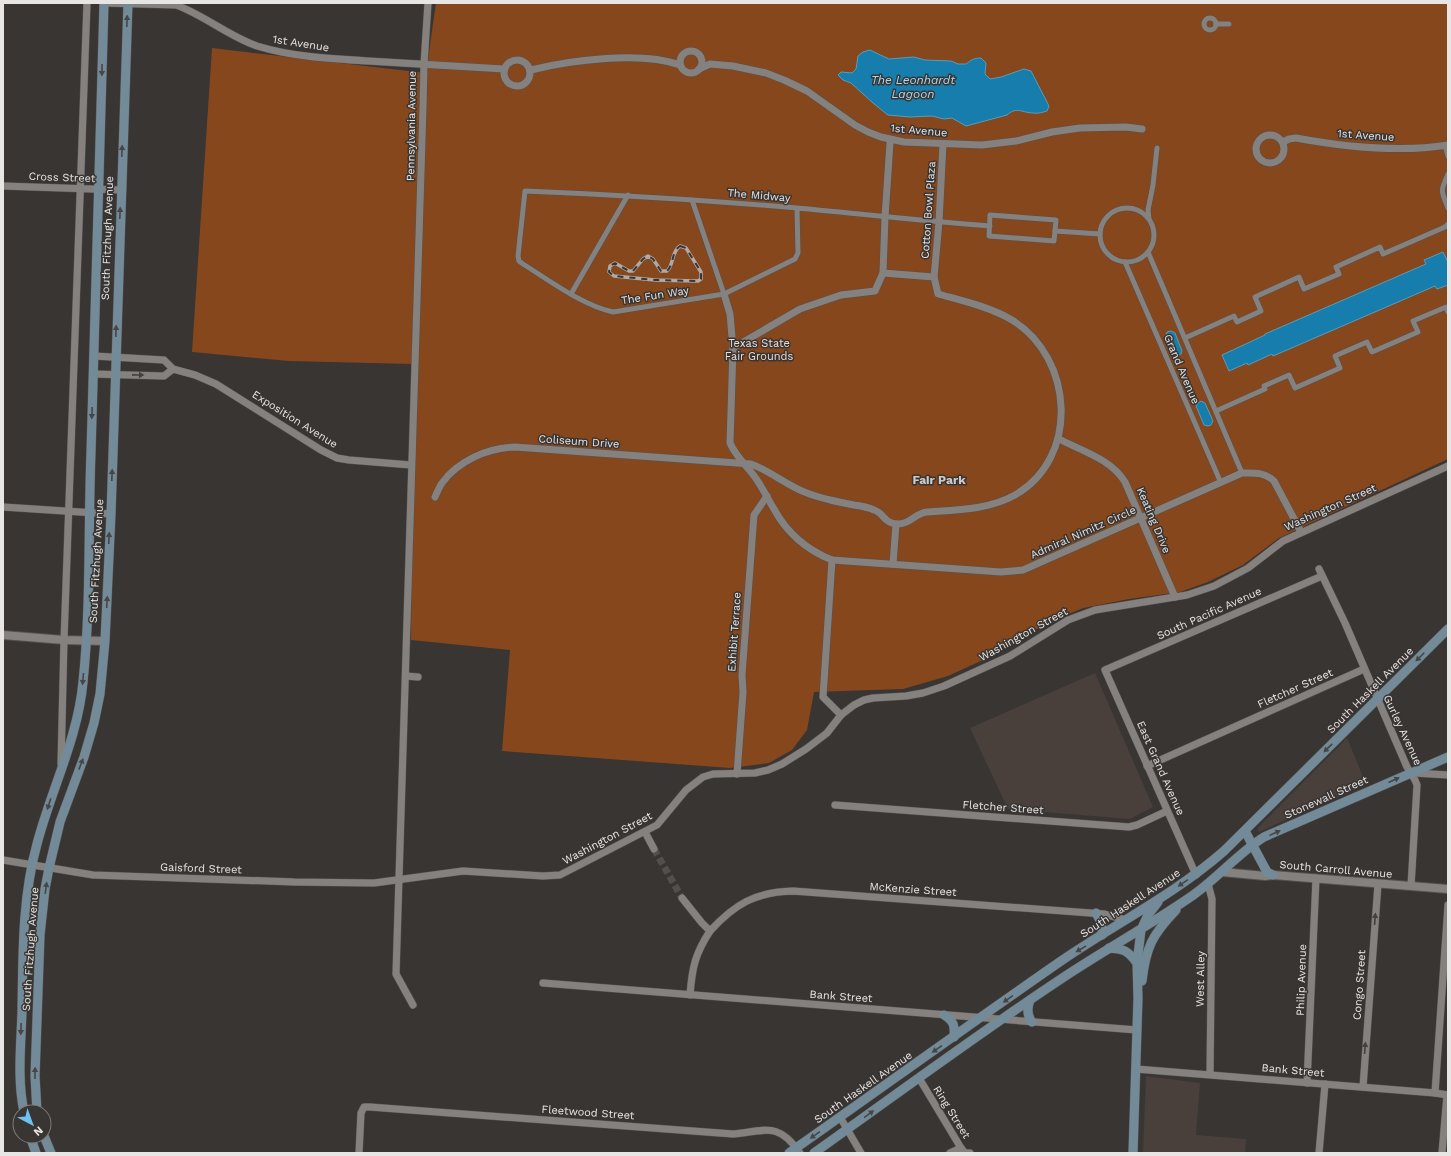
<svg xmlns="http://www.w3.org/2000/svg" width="1451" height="1156" viewBox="0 0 1451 1156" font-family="'Work Sans',sans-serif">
  <rect width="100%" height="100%" fill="#383533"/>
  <g fill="#49403b">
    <path d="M1095,673l58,134 -23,12 -122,-10 -38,-81z"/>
    <path d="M1347,738l19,46 -107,48 -2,-3z"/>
    <path d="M1146,1076l54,7 -4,52 50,4 -1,14h-102z"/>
  </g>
  <path fill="#87471c" d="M436,3h1012v456l-169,79 -36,27 -35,17 -28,10 -51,7 -46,9 -34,14 -66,38 -35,16 -45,13 -89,3 -7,38 -15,20 -23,13 -39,5 -228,-17 8,-101 -99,-10 2,-276 -124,-3 -97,-9 20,-304 214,25z"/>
  <g fill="#177dac" stroke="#569cbd">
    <path d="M870,50l19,9 25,-2 11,3 26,1 7,3h8c5,-4 8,-6 15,-6l5,5 -1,11 5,5 11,-2 23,-8 7,2 18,35 -2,5c-4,1 -9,3 -13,2 -12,0 -17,-7 -27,2l-41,11 -14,-8 -8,1 -12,-3 -22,1 -22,-2 -15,-12 -22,-20 -8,-3 -5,-5 3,-3 11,1 4,-4 2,-13 5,-4z"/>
    <path d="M1443,252l5,10v23l-11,4 -2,-3 -162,70 -1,-2 -24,11 -1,-2 -18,8 -7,-16 43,-20v-1l161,-70 -2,-4z"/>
    <path d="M1171,331l4,2 7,18 -1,3 -4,2 -3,-2 -8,-18 1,-4z"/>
    <path d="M1201,401l4,2 8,18 -2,4 -3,1 -4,-1 -8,-19 2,-3z"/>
  </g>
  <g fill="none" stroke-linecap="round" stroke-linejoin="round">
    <path stroke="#52504e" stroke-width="7" stroke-dasharray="7 3.5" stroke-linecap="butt" d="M654,849l28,49"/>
    <defs>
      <g id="pedestrian">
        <circle cx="1210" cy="24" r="6"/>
        <path d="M1216,24h13"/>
        <path d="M1445,145l3,11"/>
        <path d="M1448,174c-8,18 -7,16 0,34"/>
        <path d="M692,200l32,94"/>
        <circle cx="1127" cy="235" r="27"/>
        <path d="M797,208l1,45 -3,6 -71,35 -111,18c-31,-7 -63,-31 -90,-48l-4,-3 -1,-5 7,-65c91,4 181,9 272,17 64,6 128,13 193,18"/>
        <path d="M990,215l66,5 -2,21 -65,-5z"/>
        <path d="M1149,219l-1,-9 5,-25 4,-37"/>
        <path d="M1055,231l45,3"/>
        <path d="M1148,252l94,221"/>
        <path d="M1125,262l96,221"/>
        <path d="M571,294l57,-99"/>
        <path d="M1185,338l49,-22 3,6 24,-11 -6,-14 44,-20 5,12 35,-15 -3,-7 44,-20 3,7 62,-27 3,-3"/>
        <path d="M1216,411l49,-22 -1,-3 25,-11 6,13 45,-20 -5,-12 32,-14 5,10 46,-20 -5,-11 33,-14 2,5"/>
      </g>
      <g id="minor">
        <path d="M104,3l72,2c28,10 52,31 81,41 36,11 74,13 111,15 45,3 91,5 136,8"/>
        <circle cx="691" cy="62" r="11"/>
        <circle cx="517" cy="73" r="13"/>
        <path d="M699,69l11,-5 23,2 33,7 18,7 23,11 48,34 13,7 13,5 23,5 78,3 34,-4 36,-9 28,-4 46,-1 16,2"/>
        <path d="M531,70c40,-10 110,-19 149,-5"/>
        <circle cx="1270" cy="149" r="14"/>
        <path d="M1283,142l6,-3 7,-1c49,9 102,15 152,7"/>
        <path d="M3,186l118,4"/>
        <path d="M883,273l2,-56 5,-74"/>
        <path d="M934,277l5,-55 4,-78"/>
        <path d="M724,294l6,20 3,34 -3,95c7,16 18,23 27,37 6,9 11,19 17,29 13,24 33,41 58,51l-9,137 18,18"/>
        <path d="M94,356l70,4 9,9 22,6 21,9 105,66 16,8 12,2 62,5"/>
        <path d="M93,374l71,2 9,-7"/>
        <path d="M1059,439c23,12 52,20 66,43l50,115"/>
        <path d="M435,497c2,-4 4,-10 7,-14 16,-22 45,-35 73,-36l236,17c20,7 36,22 56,29 15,6 31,9 47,12 7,1 14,2 20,5 10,3 10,13 22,14 14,1 19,-11 31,-12 29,-2 61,-2 88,-17 65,-37 59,-137 -3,-175 -22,-13 -49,-19 -74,-26l-4,-17 -51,-4 -8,18 -34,4 -41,14 -67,39"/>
        <path d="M3,507l108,7"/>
        <path d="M832,560l169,12 22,-2 219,-97c13,0 22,-1 32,8l27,51"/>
        <path d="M893,564l3,-40"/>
        <path d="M1319,569l26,54 62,144 8,13 2,5 -6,101"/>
        <path d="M406,676l12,1"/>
        <path d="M61,764l3,-124 23,-637"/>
        <path d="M1147,766l217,-97"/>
        <path d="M1414,773l34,2"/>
        <path d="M737,774l6,-82 -1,-17 12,-160 13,-19"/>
        <path d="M835,805l294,22 8,-2 30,-14"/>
        <path d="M645,832l9,17"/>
        <path d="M3,860l90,15 201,7 80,1 89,-12 80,5 17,-1 97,-50 29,-35 17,-13 10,-3 42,-1 13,-3 14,-6 24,-15 21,-16 14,-18 13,-10 10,-5 9,-2 33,-2 17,-3 21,-7 66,-30 58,-36 27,-10 92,-15 27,-9 34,-18 35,-27 165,-75"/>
        <path d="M1196,875l-91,-205 217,-94"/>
        <path d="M1208,884l4,15 -2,175"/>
        <path d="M682,898l20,25 8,8c-15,23 -18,37 -20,64"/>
        <path d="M710,931c25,-27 45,-39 83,-40l311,23 22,6"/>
        <path d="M543,983l594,47"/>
        <path d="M413,1005l-17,-31 27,-866 1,-44 4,-61"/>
        <path d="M1136,1069l299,24 13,2"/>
        <path d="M919,1078l42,70 4,5h5"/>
        <path d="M1307,1083l9,-205"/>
        <path d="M1363,1087l15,-203"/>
        <path d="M1435,1093l13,-188"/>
        <path d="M840,1117l21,36"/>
        <path d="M359,1153l2,-40 3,-6h6l363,27c32,-3 45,-13 67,19"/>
        <path d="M950,1153l11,-5"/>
        <path d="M1319,1153l6,-69"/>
        <path d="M1442,1153l5,-58"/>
      </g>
      <g id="tertiary">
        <path d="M3,635l61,5 41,1"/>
        <path d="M1222,872l43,4 8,-1 175,14"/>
      </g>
      <g id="secondary">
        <path d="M1245,831l22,41 6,3"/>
        <path d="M1096,913c5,8 7,13 6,22"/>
        <path d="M1109,948c16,1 19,3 28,15"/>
        <path d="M1142,981c4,-34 10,-46 34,-71"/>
        <path d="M1030,1000c-3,8 -3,16 2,22"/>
        <path d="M944,1015c10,6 11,11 10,22"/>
        <path d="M24,1112c-7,-33 -3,-67 -2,-101 1,-56 0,-113 15,-167 14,-54 41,-106 46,-162 8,-76 5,-153 8,-230 4,-150 9,-299 13,-449"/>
        <path d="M37,1112l-2,-36 5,-141 5,-46 4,-21 11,-46 24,-65 10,-34 6,-29 5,-53 6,-127 17,-511"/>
        <path d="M30,1136l6,17"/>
        <path d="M44,1136l7,17"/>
        <path d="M789,1153c91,-64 181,-129 272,-192 54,-37 114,-67 163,-110l224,-222"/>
        <path d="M814,1153c83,-59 165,-120 250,-176 41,-27 84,-51 125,-79 27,-18 48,-44 75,-61l184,-80"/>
        <path d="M1133,1153l5,-155 -1,-35 4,-33 7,-15 10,-13"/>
      </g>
    </defs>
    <use href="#pedestrian" stroke="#545150" stroke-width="6"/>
    <use href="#minor" stroke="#545150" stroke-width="8"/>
    <use href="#tertiary" stroke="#545150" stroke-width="10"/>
    <use href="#secondary" stroke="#545150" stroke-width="10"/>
    <use href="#pedestrian" stroke="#85817f" stroke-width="5"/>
    <use href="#minor" stroke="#85817f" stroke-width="7"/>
    <use href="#tertiary" stroke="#85817f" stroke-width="8"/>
    <use href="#secondary" stroke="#738b98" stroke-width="9"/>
    <defs>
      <path id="rail" d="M680,246l6,2 15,24v7l-3,2 -43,-1 -41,-4 -5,-4 1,-6 5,-3 14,8h4l10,-12 5,-3 5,3 8,12h6c7,-6 4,-19 13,-25z"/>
    </defs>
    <use href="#rail" stroke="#adaba9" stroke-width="3.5"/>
    <use href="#rail" stroke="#383533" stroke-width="2" stroke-dasharray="6" stroke-linecap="butt"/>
  </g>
  <defs><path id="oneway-solid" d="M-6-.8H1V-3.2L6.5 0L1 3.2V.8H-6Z"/></defs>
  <g fill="#444647">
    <use href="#oneway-solid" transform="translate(127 21) rotate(-88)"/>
    <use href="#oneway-solid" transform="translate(102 70) rotate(91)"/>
    <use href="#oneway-solid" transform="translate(122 151) rotate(-88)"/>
    <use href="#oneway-solid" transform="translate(120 213) rotate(-88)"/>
    <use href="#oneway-solid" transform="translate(116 331) rotate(-88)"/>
    <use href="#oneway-solid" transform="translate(92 413) rotate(92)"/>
    <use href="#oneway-solid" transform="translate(112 475) rotate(-88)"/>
    <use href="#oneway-solid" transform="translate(109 538) rotate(-87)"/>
    <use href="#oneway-solid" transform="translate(107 602) rotate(-87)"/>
    <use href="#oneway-solid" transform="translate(1420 657) rotate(135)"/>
    <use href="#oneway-solid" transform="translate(83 679) rotate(95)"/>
    <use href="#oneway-solid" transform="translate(1328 748) rotate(136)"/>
    <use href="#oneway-solid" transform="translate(81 764) rotate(-69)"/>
    <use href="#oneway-solid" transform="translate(1394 780) rotate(-24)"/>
    <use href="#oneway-solid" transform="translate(49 804) rotate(108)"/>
    <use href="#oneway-solid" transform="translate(1275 833) rotate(-24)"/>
    <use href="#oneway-solid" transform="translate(1183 883) rotate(146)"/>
    <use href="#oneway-solid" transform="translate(46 888) rotate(-82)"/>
    <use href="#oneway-solid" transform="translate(1081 949) rotate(149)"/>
    <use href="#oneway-solid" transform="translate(1008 999) rotate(145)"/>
    <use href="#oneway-solid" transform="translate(21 1029) rotate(92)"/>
    <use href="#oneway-solid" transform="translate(937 1049) rotate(145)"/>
    <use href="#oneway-solid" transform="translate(35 1073) rotate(-89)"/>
    <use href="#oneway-solid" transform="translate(869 1114) rotate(-36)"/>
    <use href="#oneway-solid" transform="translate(815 1135) rotate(145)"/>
  </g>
  <g fill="#44403e">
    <use href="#oneway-solid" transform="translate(138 375) rotate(1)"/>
    <use href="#oneway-solid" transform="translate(1375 919) rotate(-86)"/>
    <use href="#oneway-solid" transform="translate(1365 1048) rotate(-86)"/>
  </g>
  <g text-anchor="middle" stroke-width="3" stroke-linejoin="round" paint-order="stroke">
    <g font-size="11" fill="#e8e6e5" stroke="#383533">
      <text transform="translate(301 43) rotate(9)" y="4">1st Avenue</text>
      <text transform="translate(411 126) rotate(-89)" y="4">Pennsylvania Avenue</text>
      <text transform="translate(919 130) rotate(5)" y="4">1st Avenue</text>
      <text transform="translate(1366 135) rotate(4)" y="4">1st Avenue</text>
      <text transform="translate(62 177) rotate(2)" y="4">Cross Street</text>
      <text transform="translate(759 195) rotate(5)" y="4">The Midway</text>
      <text transform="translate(928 210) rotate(-86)" y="4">Cotton Bowl Plaza</text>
      <text transform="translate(107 238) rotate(-88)" y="4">South Fitzhugh Avenue</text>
      <text transform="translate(655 295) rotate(-9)" y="4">The Fun Way</text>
      <text transform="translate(1182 369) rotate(67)" y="4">Grand Avenue</text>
      <text transform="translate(295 419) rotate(32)" y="4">Exposition Avenue</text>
      <text transform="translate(579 441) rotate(4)" y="4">Coliseum Drive</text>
      <text transform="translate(1330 507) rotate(-24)" y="4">Washington Street</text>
      <text transform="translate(1154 520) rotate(67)" y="4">Keating Drive</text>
      <text transform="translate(1083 532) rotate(-24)" y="4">Admiral Nimitz Circle</text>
      <text transform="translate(96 561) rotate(-87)" y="4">South Fitzhugh Avenue</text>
      <text transform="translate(1209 613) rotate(-24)" y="4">South Pacific Avenue</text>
      <text transform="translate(734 632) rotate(-86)" y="4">Exhibit Terrace</text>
      <text transform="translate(1023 634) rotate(-29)" y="4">Washington Street</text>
      <text transform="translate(1295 688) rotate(-24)" y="4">Fletcher Street</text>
      <text transform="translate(1370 690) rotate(-45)" y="4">South Haskell Avenue</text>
      <text transform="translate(1403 730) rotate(65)" y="4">Gurley Avenue</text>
      <text transform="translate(1161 768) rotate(66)" y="4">East Grand Avenue</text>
      <text transform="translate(1326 797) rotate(-24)" y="4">Stonewall Street</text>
      <text transform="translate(1003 807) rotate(4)" y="4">Fletcher Street</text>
      <text transform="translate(607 838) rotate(-28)" y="4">Washington Street</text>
      <text transform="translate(201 868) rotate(2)" y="4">Gaisford Street</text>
      <text transform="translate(1336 869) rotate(5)" y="4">South Carroll Avenue</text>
      <text transform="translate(913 889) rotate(4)" y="4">McKenzie Street</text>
      <text transform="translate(1130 903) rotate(-33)" y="4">South Haskell Avenue</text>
      <text transform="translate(30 949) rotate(-86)" y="4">South Fitzhugh Avenue</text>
      <text transform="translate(1200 979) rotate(-89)" y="4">West Alley</text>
      <text transform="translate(1301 980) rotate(-88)" y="4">Philip Avenue</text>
      <text transform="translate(1359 985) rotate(-86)" y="4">Congo Street</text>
      <text transform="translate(841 996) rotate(4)" y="4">Bank Street</text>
      <text transform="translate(1293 1070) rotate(5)" y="4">Bank Street</text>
      <text transform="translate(863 1087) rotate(-35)" y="4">South Haskell Avenue</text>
      <text transform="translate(588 1112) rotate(4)" y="4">Fleetwood Street</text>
      <text transform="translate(952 1112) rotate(58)" y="4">Ring Street</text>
    </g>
    <g font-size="11" fill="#f1dbd0" stroke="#383533">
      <text x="759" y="347">Texas State<tspan x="759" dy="13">Fair Grounds</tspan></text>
    </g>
    <g font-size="12" font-style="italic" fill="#aed8f1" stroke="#383533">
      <text x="913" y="84">The Leonhardt<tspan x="913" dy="14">Lagoon</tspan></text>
    </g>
    <g font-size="12" font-weight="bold" fill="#d0cbc9" stroke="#383533">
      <text x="939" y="484">Fair Park</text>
    </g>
  </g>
  <rect width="1451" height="1156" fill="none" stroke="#e8e6e5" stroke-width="8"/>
  <g transform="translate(32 1124) rotate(139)"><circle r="19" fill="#383533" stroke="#7e7c7a"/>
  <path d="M0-3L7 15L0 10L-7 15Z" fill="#6dc2f3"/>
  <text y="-6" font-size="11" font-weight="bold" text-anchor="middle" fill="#e8e6e5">N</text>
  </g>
</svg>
